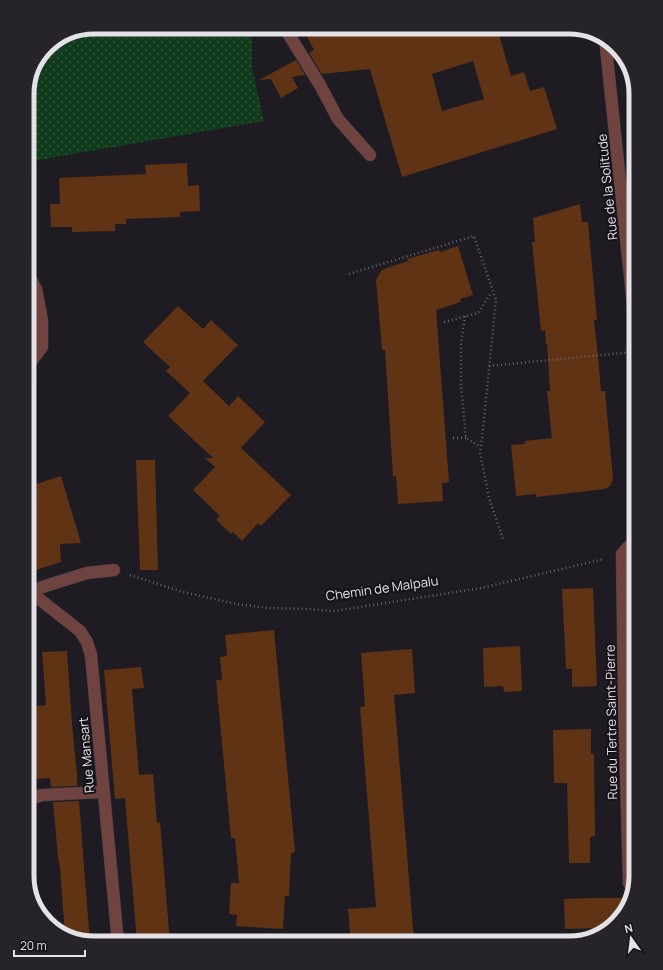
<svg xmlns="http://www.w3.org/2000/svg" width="663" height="970" viewBox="0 0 663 970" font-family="Manrope,sans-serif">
  <defs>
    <pattern id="grass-dots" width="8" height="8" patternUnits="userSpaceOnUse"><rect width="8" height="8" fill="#103b1d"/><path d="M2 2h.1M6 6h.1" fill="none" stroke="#33573e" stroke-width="1.8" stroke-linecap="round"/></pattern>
  </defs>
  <rect width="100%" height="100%" fill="#1e1b22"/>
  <path fill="url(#grass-dots)" d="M252,30v38l12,53 -237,41v-73l20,-43 21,-14z"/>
  <g fill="#5f3314" fill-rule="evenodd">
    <path d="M497,28l14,48 13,-4 6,19 14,-4 13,42 -155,48 -32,-108 -48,5 -13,-21 5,-3 -10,-20zM473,61l11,38 -42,12 -10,-37z"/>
    <path d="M296,60l9,15 -13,2 6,11 -17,10 -10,-19 -12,1z"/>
    <path d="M187,163l1,23 11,-1 1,26 -20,1v5l-54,2v5h-11v7l-43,1v-5h-21l-1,-23h10l-1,-26 87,-4 -1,-9z"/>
    <path d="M580,204l2,18h6l9,98h-3l4,36 3,35h4l8,88 -3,7 -5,3 -69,8v-3l-20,2 -5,-51 14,-1v-3l27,-3 -5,-47h3l-3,-47h-1l-1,-14 -4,1 -9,-89h3l-2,-24z"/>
    <path d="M458,246l15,49 -13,4 1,3 -25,8 13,172 -7,1 1,18 -45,3 -2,-28h-3l-8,-126h-3l-6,-70 5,-9 3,-2 24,-8 -1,-2 32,-9 1,2z"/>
    <path d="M178,306l25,23 8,-9 27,25 -35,36 26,25 9,-10 27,26 -24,26 50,47 -30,31 -3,-3 -16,18 -9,-9 -2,2 -15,-14 4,-4 -27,-26 22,-23 -10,-9h8l-45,-42 22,-23 -24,-22 4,-4 -27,-25z"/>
    <path d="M136,460h19l3,110h-18z"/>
    <path d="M61,476l20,67 -21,1 1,18 -34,11v-86z"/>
    <path d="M593,588l4,98 -25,1v-18h-6l-4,-80z"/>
    <path d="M274,630l21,222 -4,1 -2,43h-4l-2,33 -47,-3 1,-11 -8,-1 2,-31h8l-4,-45h-4l-15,-158h6l-2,-23 7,-1 -2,-21z"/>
    <path d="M520,646l2,45 -18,1 -1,-6 -19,1 -1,-39z"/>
    <path d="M412,649l3,44 -21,2 20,246 -26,2h-37l-3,-34 28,-2 -16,-200 5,-1 -4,-53z"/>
    <path d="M67,651l5,73 5,51v11l-26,1 -1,-9 -23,2v-73l19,-2 -4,-53z"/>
    <path d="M141,667l3,21 -12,1 7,86 14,-1 4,49 3,-1 10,121h-33l-12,-145 -10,1 -11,-129z"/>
    <path d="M591,729v25h3l1,82 -5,1v26h-21l-2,-80h-13l-1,-53z"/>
    <path d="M79,801l5,65 6,77 -25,-8 -5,-67 -2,-11 -5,-55z"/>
    <path d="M591,898h39l-3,12 -18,18 -44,1 -1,-30z"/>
  </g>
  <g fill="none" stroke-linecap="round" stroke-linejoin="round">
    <defs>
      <path id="lane" d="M58,582l29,-9 27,-3"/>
      <g id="street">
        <path d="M286,30l34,55 18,34 32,36"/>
        <path d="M605,38l31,296"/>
        <path d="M27,367l15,-20v-27l-6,-31 -9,-17"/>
        <path d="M29,591l51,40 7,11 4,13 27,288"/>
        <path d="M27,592l31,-10"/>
        <path d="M27,800l15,-5 61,-3"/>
        <path d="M634,883h-5l-5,-180 -2,-149 6,-7 8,-5"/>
      </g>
    </defs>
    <use href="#lane" stroke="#3a373e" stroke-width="13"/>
    <use href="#street" stroke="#3a373e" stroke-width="13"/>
    <g stroke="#67646a" stroke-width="2.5" stroke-dasharray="1 3" stroke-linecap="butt">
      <path d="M349,274l125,-38 22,64 -14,139 -2,14 9,45 14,41"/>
      <path d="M465,316l-4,27v42l5,53 15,9"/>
      <path d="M444,322l34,-9 13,-20"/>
      <path d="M489,366l143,-14"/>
      <path d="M453,438h13"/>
      <path d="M130,575l53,17 53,12 32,4 38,1 29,2 146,-23 123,-29"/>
    </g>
    <use href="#lane" stroke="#6f433f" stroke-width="12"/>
    <use href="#street" stroke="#6f433f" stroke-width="12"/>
  </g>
  <g text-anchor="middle" stroke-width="4" stroke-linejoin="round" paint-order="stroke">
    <g font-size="13" fill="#e4e2e7" stroke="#151219">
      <text transform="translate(607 187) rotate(-96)" y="5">Rue de la Solitude</text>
      <text transform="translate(382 588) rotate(-8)" y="5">Chemin de Malpalu</text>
      <text transform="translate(611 722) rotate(-91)" y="5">Rue du Tertre Saint-Pierre</text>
      <text transform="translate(86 755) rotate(-95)" y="5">Rue Mansart</text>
    </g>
  </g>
  <path d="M0 0H663V970H0ZM94 34H569A60 60 0 0 1 629 94V876A60 60 0 0 1 569 936H94A60 60 0 0 1 34 876V94A60 60 0 0 1 94 34Z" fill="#262329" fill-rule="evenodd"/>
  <path fill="none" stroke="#e4e2e7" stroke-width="5" d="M94 34H569A60 60 0 0 1 629 94V876A60 60 0 0 1 569 936H94A60 60 0 0 1 34 876V94A60 60 0 0 1 94 34Z"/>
  <g transform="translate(631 938) rotate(346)" stroke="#151219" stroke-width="3" paint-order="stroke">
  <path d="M0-3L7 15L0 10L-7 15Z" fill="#e4e2e7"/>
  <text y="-6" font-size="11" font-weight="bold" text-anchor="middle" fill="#e4e2e7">N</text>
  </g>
  <path d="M14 950v6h71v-6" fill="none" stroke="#e4e2e7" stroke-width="2"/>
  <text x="20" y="950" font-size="12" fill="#e4e2e7" stroke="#151219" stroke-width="3" paint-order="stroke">20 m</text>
</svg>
